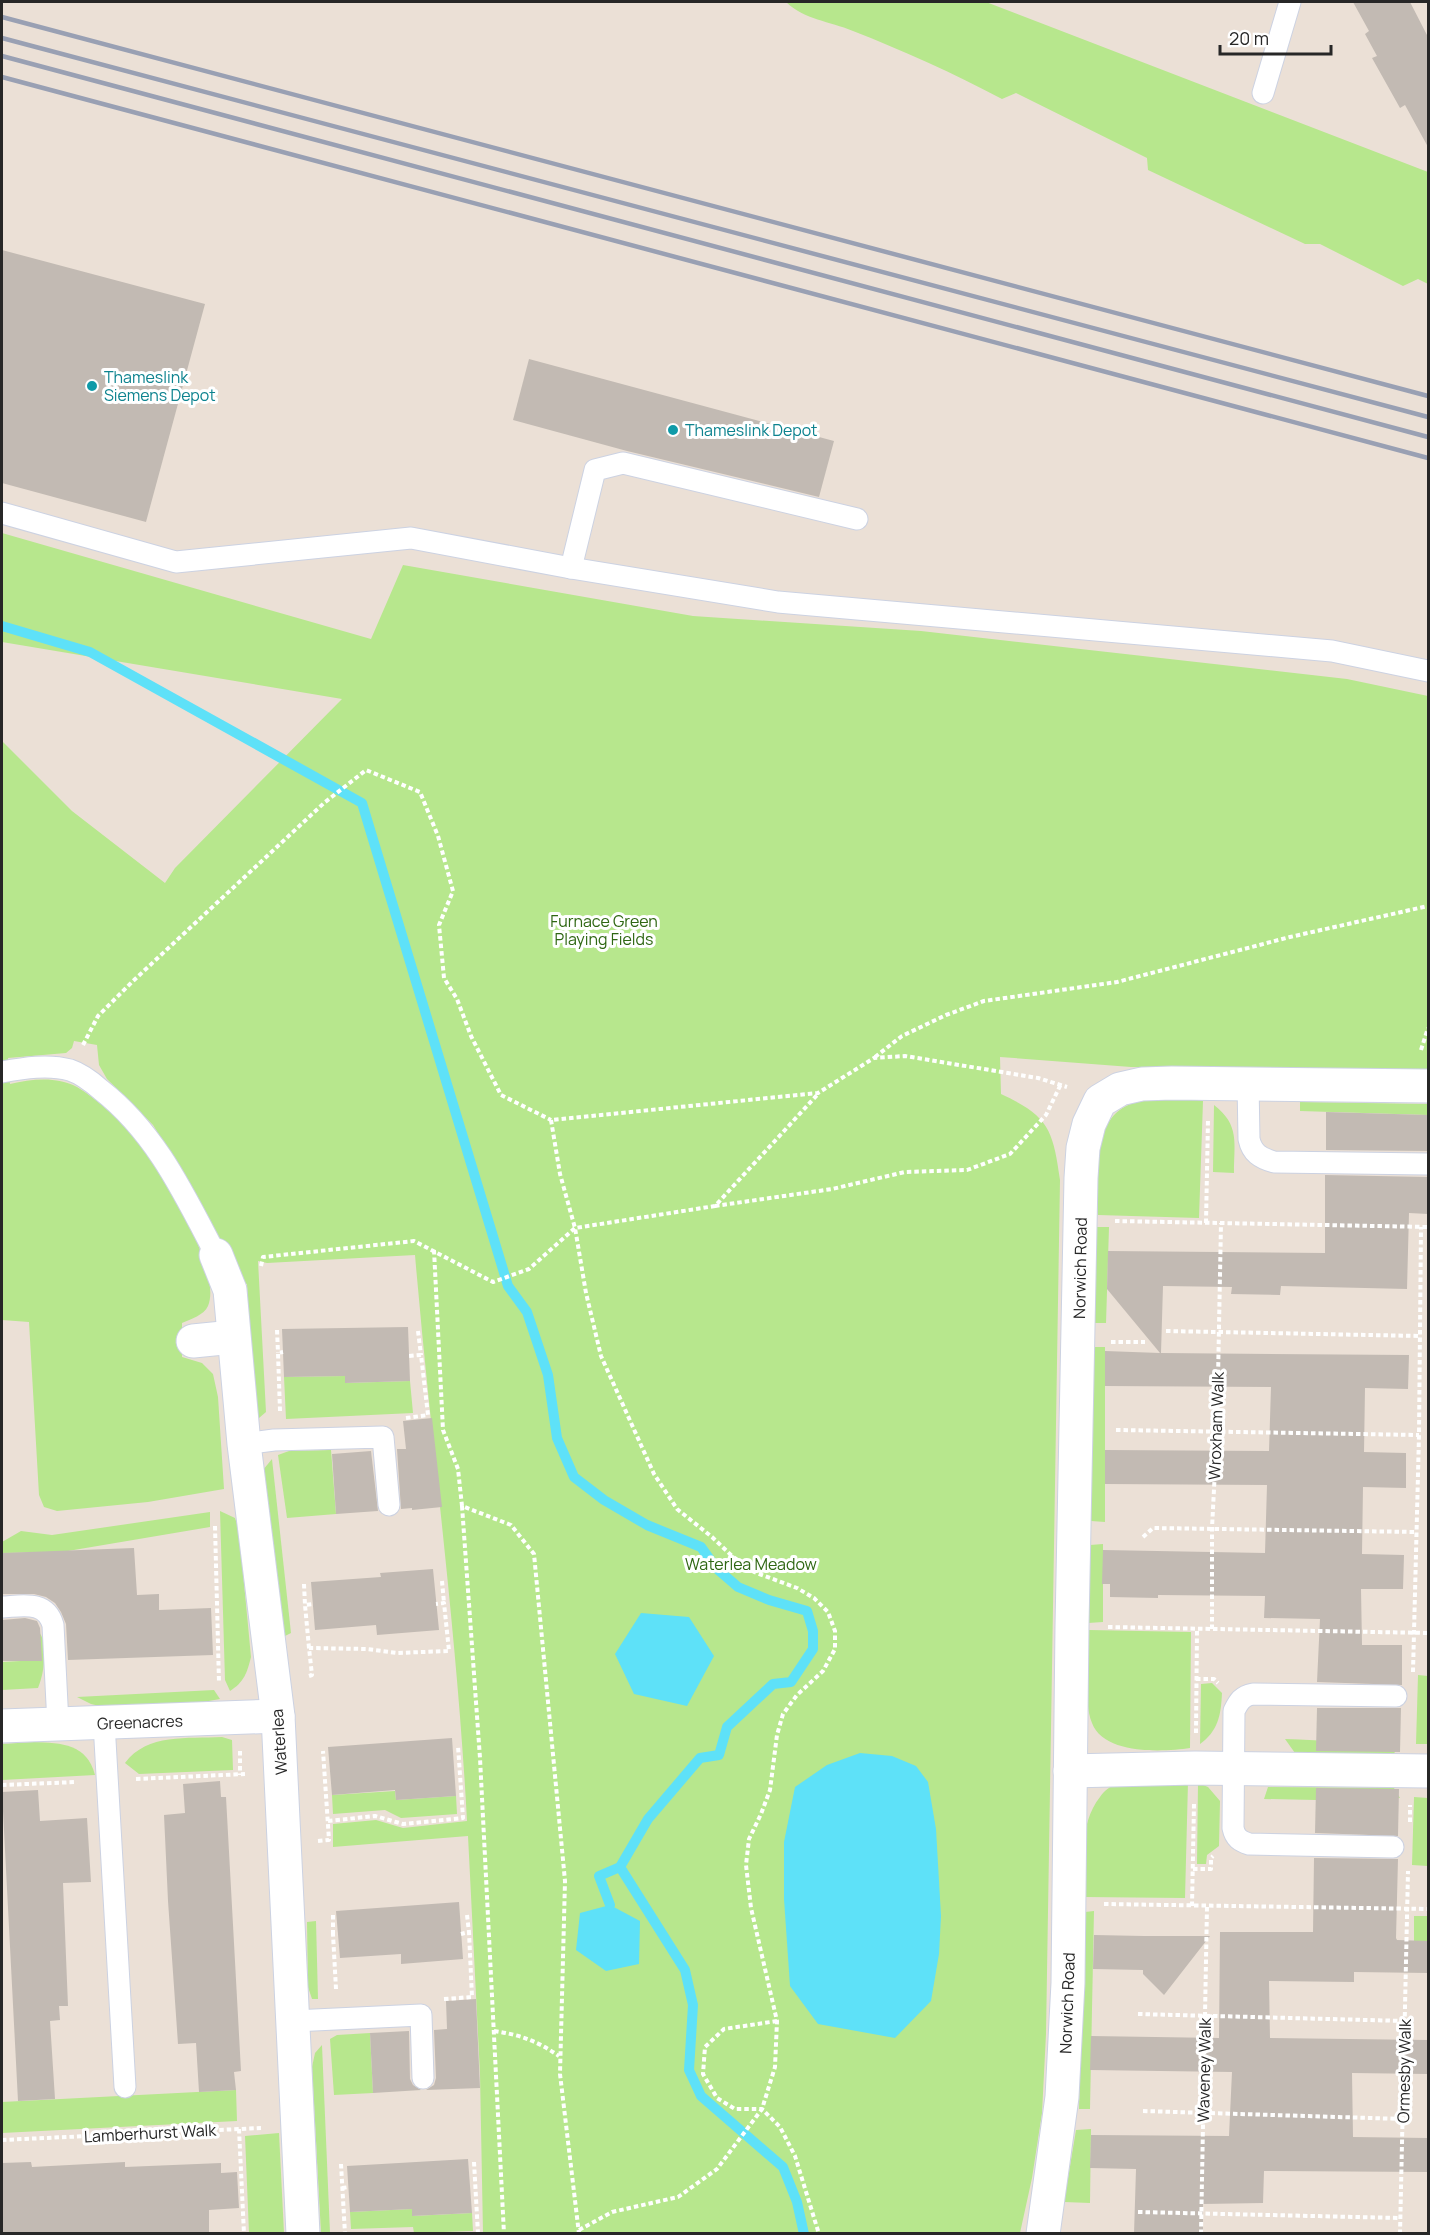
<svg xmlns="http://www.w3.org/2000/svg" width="1430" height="2235" viewBox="0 0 1430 2235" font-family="Manrope,sans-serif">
  <rect width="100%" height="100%" fill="#ebe0d6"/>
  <g fill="#b7e78d">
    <path d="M786,2h200l442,170v112l-10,-5 -15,7 -83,-42h-15l-157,-74 -1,-12 -131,-65 -14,6c-49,-26 -98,-48 -149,-68 -24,-10 -48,-11 -67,-29z"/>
    <path d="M2,533l369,106 32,-74 290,51 228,15 426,48 81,17v376l-297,-5 -131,-10 1,37c48,22 52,36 59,86l-14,854 -4,79 -10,65 -12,55h-537l-3,-159 -12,-238 -135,11v-23l43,-4 27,8 64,-7c-10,-190 -36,-377 -52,-566l-148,8 -9,-2 8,151 -7,6 -6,-14 -6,-120 -11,-2 -52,-107 -31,-50 -46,-46 -8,-14 -2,-20 -23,-4 -2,7 -6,5 -58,5 2,26c22,-5 46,-8 67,3 20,12 41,31 55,48 13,14 27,31 36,48 14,26 52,95 40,123 -4,9 -17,13 -26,17v34l20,6 11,11 5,23 6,92 -76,13 -91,9 -13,-4 -5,-12 -10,-173 -27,-2v-579l70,70 93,72 10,-15 167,-169 -340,-57z"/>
    <path d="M1190,1099l13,2 -4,117 -101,-3c0,-37 -9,-103 40,-113 17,-3 35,-2 52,-3z"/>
    <path d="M1300,1102l128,2v11l-128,-4z"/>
    <path d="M1214,1105c26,20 20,38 20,68l-21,-1z"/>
    <path d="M1097,1227h12l-3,96h-12z"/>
    <path d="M1093,1347h12v175l-14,-1z"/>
    <path d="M345,1376v7l65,-2 3,32 -127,6 -2,-42z"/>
    <path d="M331,1450l5,64 -49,4 -9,-63 11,-4z"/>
    <path d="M272,1459l19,174 -6,3 -6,-35 -16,-131z"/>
    <path d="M220,1511l15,7 4,12 12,127c-4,16 -7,25 -21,34l-5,-11z"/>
    <path d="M210,1512v15l-148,25 -60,1v-11l19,-11 31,4z"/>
    <path d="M1103,1544v78l-15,1 2,-78z"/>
    <path d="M1089,1630l102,2 -1,116c-27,4 -86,7 -98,-25 -9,-22 -3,-68 -3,-93z"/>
    <path d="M38,1631c11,11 6,44 0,57l-36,2v-28l37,-2z"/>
    <path d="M1418,1675l10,1v68h-12z"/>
    <path d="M1212,1683l10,10c-1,22 -4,38 -22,51l1,-60z"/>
    <path d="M214,1690l6,9 -22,4 -90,5 -17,-4 -14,-7z"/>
    <path d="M222,1737l10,3 1,30 -94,4 -14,-11c22,-30 63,-24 97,-26z"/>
    <path d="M1285,1739c39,1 77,5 115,5l-7,11 -98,-2z"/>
    <path d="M34,1742c28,1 53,2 61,33l-93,5v-36z"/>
    <path d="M1188,1782l-3,116 -101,-1c0,-34 -6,-72 16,-100 4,-6 11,-12 18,-13 22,-4 48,-2 70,-2z"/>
    <path d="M1198,1783l10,4 12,14 -1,45 -12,9 -1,9h-9z"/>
    <path d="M1268,1787l126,1 6,10 -84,-2v4l-52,-1z"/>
    <path d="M395,1791l1,9 60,-4 1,18 -56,4 -16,-8 -52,4 -1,-19z"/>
    <path d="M1414,1797l14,1v68l-16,-1z"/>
    <path d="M1094,1911l-4,198h-11l6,-197z"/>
    <path d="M1414,1916h14v25h-2l-12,13z"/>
    <path d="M316,1921l2,78h-6l-4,-12 -1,-65z"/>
    <path d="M370,2033l3,60 -39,2 -4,-56 7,-4z"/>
    <path d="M322,2045l8,188v1l-9,-1 -9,-166 3,-14z"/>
    <path d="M236,2090l1,31 -235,12v-31z"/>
    <path d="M1091,2129l-1,74 -26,-1 12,-72z"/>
    <path d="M279,2133l5,100h-35l-4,-97z"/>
    <path d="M412,2209l1,7 59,-3 1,18 -59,2 -1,-6 -62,2 -1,-17z"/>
  </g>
  <g fill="#5ee1f8">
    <path d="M641,1613l48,4 25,39 -27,50 -53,-12 -19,-40z"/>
    <path d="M860,1753l32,3 24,10 12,16 8,47 5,87 -2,38 -8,47 -36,37 -77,-14 -28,-38 -6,-87v-57l11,-55 32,-22z"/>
    <path d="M610,1905l30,16 -1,43 -33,7 -30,-21 4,-37z"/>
  </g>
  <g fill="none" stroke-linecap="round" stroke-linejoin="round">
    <g stroke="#5ee1f8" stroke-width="10">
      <path d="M2,626l88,26 272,151 146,483 19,26 21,63 9,63 17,39 30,23 43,25 54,22 15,21 22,19 31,13 38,11 6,20v18l-22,33 -18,2 -46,43 -8,28 -19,3 -52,61 -28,48 -21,9 11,29"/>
      <path d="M620,1867l65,103 8,35 -4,65 12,26 82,71 14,35 7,32"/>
    </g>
  </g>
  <g fill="#c2bab3">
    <path d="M1353,2h57l18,35v110l-23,-42 -5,3 -28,-50 5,-2 -12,-22 4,-3z"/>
    <path d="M2,250l203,54 -59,218 -144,-39z"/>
    <path d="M529,359l305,82 -15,56 -192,-46 -114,-31z"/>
    <path d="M1326,1112l102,3v36l-102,-1z"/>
    <path d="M1325,1175l103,2v37l-19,-1 -2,76 -126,-3 -1,9 -49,-1 1,-7 -69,-1 -2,67 248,2 -1,34 -43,-1 -1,64 42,1v35l-43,-1 -1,67 42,1 -1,34h-42l1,56h40v40l-85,-3 3,-63 -56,-1 1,-22 -107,-1v3l-48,-1v-13h-8l1,-34 162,3 2,-68 -162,-1v-34l164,1 2,-64 -166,-1v-35l55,2 -53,-64 1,-38 217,2z"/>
    <path d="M408,1327l2,54 -65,2v-7l-61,1 -2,-48z"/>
    <path d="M432,1418l10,89 -30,3v-2l-11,1 -4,-60h9l-3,-28z"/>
    <path d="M371,1451l7,60 -42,3 -4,-60z"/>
    <path d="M134,1548l3,47 22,-1v16l52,-2 2,47 -145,5 -2,-36 -5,-12 -6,-9 -9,-6 -12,-3h-32v-41z"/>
    <path d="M433,1569l6,61 -62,5 -1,-10 -61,5 -4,-48 70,-5 -1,-4z"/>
    <path d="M25,1618l12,3 3,7 2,33h-40v-41z"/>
    <path d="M1317,1708h84l-1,44 -84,-1z"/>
    <path d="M452,1738l4,58 -60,4 -1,-10 -63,5 -4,-48z"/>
    <path d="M220,1781l1,16h5l15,274 -7,1 2,18 -37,2 -3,-49 -18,1 -10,-143 -4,-86 21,-2 -2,-29z"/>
    <path d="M1316,1788l83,1 -1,47 -83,-3z"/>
    <path d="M38,1790l2,31 47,-3 4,64 -28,1 5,123h-9l1,14 -10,1 5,78 -37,2 -16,-309z"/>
    <path d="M1314,1858l84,1 -2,79 1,2 31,1v32l-74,-1v10l-85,-1 1,57 158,2v34l-76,-1 1,64 75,1v34l-164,-1 -1,32 -60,1v30h-69l2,-65 -46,-1 1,-33 138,1 3,-64 -142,-2 1,-34 128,2 1,-106h93z"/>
    <path d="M459,1902l4,57 -62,5v-10l-61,4 -4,-47z"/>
    <path d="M1094,1935l50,1h66l-46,59 -21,-21v-4l-50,-1z"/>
    <path d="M476,1999l4,89 -54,2 8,-5 2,-7 -2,-48 13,-1 -1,-28z"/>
    <path d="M409,2031l1,48 3,6 8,5 -48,3 -3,-60z"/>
    <path d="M468,2159l4,54 -60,3v-7l-62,3 -3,-46z"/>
    <path d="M31,2162l1,5 93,-5v5l96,-4v10l16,-1 2,36 -30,2v24h-206l-1,-71z"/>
  </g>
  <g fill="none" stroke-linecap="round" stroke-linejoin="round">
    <defs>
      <g id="lane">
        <path d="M1263,93l27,-91"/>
        <path d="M2,513l174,49 235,-24 160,30 207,34 554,49 96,20"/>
        <path d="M571,568l24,-98 28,-7 234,56"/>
        <path d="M2,1072c22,-4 46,-8 68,-2 12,4 22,12 31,20 55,43 83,104 115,165"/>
        <path d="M1248,1083l1,56c3,14 11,19 25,23l154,2"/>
        <path d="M244,1444l30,-4 109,-3 6,68"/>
        <path d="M2,1607c21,-1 44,-7 51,18l5,99"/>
        <path d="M104,1723l21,364"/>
        <path d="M1393,1847l-144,-3c-9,-3 -14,-6 -16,-16l1,-117c5,-10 8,-15 19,-17l143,2"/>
        <path d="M293,2021l128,-6 2,63"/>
      </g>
      <g id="street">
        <path d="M216,1255l14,35 14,154 34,272 25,518"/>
        <path d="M193,1341l40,-4"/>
        <path d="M2,1726l276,-10"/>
        <path d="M1070,1771l125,-3 233,3"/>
        <path d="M1043,2234l19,-137 6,-114 4,-357 9,-448 2,-30 6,-24 11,-23 20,-12 22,-5 30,-1 256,3"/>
      </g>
    </defs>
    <use href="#lane" stroke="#ccd2e2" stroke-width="23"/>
    <use href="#street" stroke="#ccd2e2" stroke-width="35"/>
    <g stroke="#fff" stroke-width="4" stroke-dasharray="4.5 3" stroke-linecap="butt">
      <path d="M83,1045l15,-29 34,-34 192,-179 42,-33 54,22 18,44 15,55 -14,34 5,53 13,21 14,37 30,59 50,25"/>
      <path d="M1421,1050l7,-22"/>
      <path d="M875,1057l27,-21 44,-21 38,-14 133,-19 173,-45 138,-31"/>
      <path d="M715,1206l117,-17 73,-17 62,-2 43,-16 36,-39 15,-31"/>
      <path d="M1115,1221l313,6"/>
      <path d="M1206,1223l2,-104"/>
      <path d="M434,1250l9,180 15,39 4,37 49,19 23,29 31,327 -5,193 19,160"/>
      <path d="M261,1266l2,-9 151,-16 79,41 36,-13 46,-41 140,-22 103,-112"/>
      <path d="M277,1330l1,23"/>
      <path d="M418,1331l3,24"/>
      <path d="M1166,1331l254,5"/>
      <path d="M1111,1342h34"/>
      <path d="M280,1411l-2,-58 5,-1"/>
      <path d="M406,1418l22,-3 -7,-60 -12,1"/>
      <path d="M1116,1430l303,5"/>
      <path d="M462,1506l18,252 24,476"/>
      <path d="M215,1526l4,157"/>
      <path d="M1143,1537l10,-9 264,4"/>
      <path d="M442,1581l2,22"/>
      <path d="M304,1584l1,21"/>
      <path d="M1108,1627l320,6"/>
      <path d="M1212,1629v-101l5,-97 4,-208"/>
      <path d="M309,1648l-4,-43 8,-1"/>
      <path d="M1413,1672l6,-237 2,-208"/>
      <path d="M309,1676l3,-1 -3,-27 58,1 30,4 52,-2 -5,-48 -8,1"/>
      <path d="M1196,1679h18l4,4"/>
      <path d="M1196,1733l1,-104"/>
      <path d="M240,1751v24"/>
      <path d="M136,1779l109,-5"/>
      <path d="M2,1785l75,-3"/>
      <path d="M328,1821l47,-5 28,8 60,-6 -5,-72"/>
      <path d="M1410,1822v-17"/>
      <path d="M318,1841l11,-1 -6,-89"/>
      <path d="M1193,1869h18v-11l2,-2"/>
      <path d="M1104,1904l324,5"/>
      <path d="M1192,1906l2,-102"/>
      <path d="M333,1915v19"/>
      <path d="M467,1915l2,17"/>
      <path d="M336,1989l-3,-55h5"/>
      <path d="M444,1999l28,-2 -3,-65 -8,2"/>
      <path d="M1138,2014l267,7"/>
      <path d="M777,2021l-53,8 -19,18 -2,27 14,24 18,11h27l18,18 15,29 24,78"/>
      <path d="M494,2031c27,4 43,10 65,25"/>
      <path d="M1143,2111l260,8"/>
      <path d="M239,2129l5,105"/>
      <path d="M2,2140l259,-12"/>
      <path d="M474,2162l4,72"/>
      <path d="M341,2164l4,70"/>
      <path d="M342,2188l7,-1"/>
      <path d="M1138,2212l262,6"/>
      <path d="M579,2230l33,-18 66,-15 39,-28 45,-60 13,-42 2,-46 -26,-113 -5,-43 3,-26 12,-25 9,-24 7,-55 6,-21 14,-19 26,-24 12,-22v-18l-7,-19 -14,-14 -17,-10 -43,-16 -22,-16 -20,-19 -35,-28 -23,-35 -53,-118 -15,-63 -11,-65 -15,-54 -9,-54 267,-27 56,-35 31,-2 133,22 29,9"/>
      <path d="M379,2234h12"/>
      <path d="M1201,2234l6,-328"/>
      <path d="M1400,2234l8,-363"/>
    </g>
    <use href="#lane" stroke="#fff" stroke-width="21"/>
    <use href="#street" stroke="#fff" stroke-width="33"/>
    <g stroke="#99a0b3" stroke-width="4.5">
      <path d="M2,17l1426,379"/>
      <path d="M2,38l1426,379"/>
      <path d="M2,56l1426,381"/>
      <path d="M2,77l1426,381"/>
    </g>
  </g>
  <g fill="#0f9aa8" stroke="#fff" stroke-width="2">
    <circle cx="92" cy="386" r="6"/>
    <circle cx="673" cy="430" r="6"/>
  </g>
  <g text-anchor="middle" stroke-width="6" stroke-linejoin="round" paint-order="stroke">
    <g font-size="16" fill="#0d838f" stroke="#fff" text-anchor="start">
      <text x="104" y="383">Thameslink<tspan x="104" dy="18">Siemens Depot</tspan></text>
      <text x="685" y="436">Thameslink Depot</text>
    </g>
    <g font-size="16" fill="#2f6713" stroke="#fff">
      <text x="604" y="927">Furnace Green<tspan x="604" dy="18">Playing Fields</tspan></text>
      <text x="751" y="1570">Waterlea Meadow</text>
    </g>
    <g font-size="16" fill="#272727" stroke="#fff">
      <text transform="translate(1080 1268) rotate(-89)" y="6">Norwich Road</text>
      <text transform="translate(1216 1426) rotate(-88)" y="6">Wroxham Walk</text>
      <text transform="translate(140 1722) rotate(-2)" y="6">Greenacres</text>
      <text transform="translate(279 1742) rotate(-94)" y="6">Waterlea</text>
      <text transform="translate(1067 2003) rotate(-88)" y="6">Norwich Road</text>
      <text transform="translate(1204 2070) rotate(-89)" y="6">Waveney Walk</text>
      <text transform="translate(1404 2071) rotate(-89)" y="6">Ormesby Walk</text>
      <text transform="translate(150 2133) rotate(-3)" y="6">Lamberhurst Walk</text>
    </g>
  </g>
  <rect width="1430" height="2235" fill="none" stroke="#272727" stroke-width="6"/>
  <path d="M1220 45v9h111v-9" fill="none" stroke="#272727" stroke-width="3"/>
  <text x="1229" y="45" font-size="18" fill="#272727" stroke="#ffffff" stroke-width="4.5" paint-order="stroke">20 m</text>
</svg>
